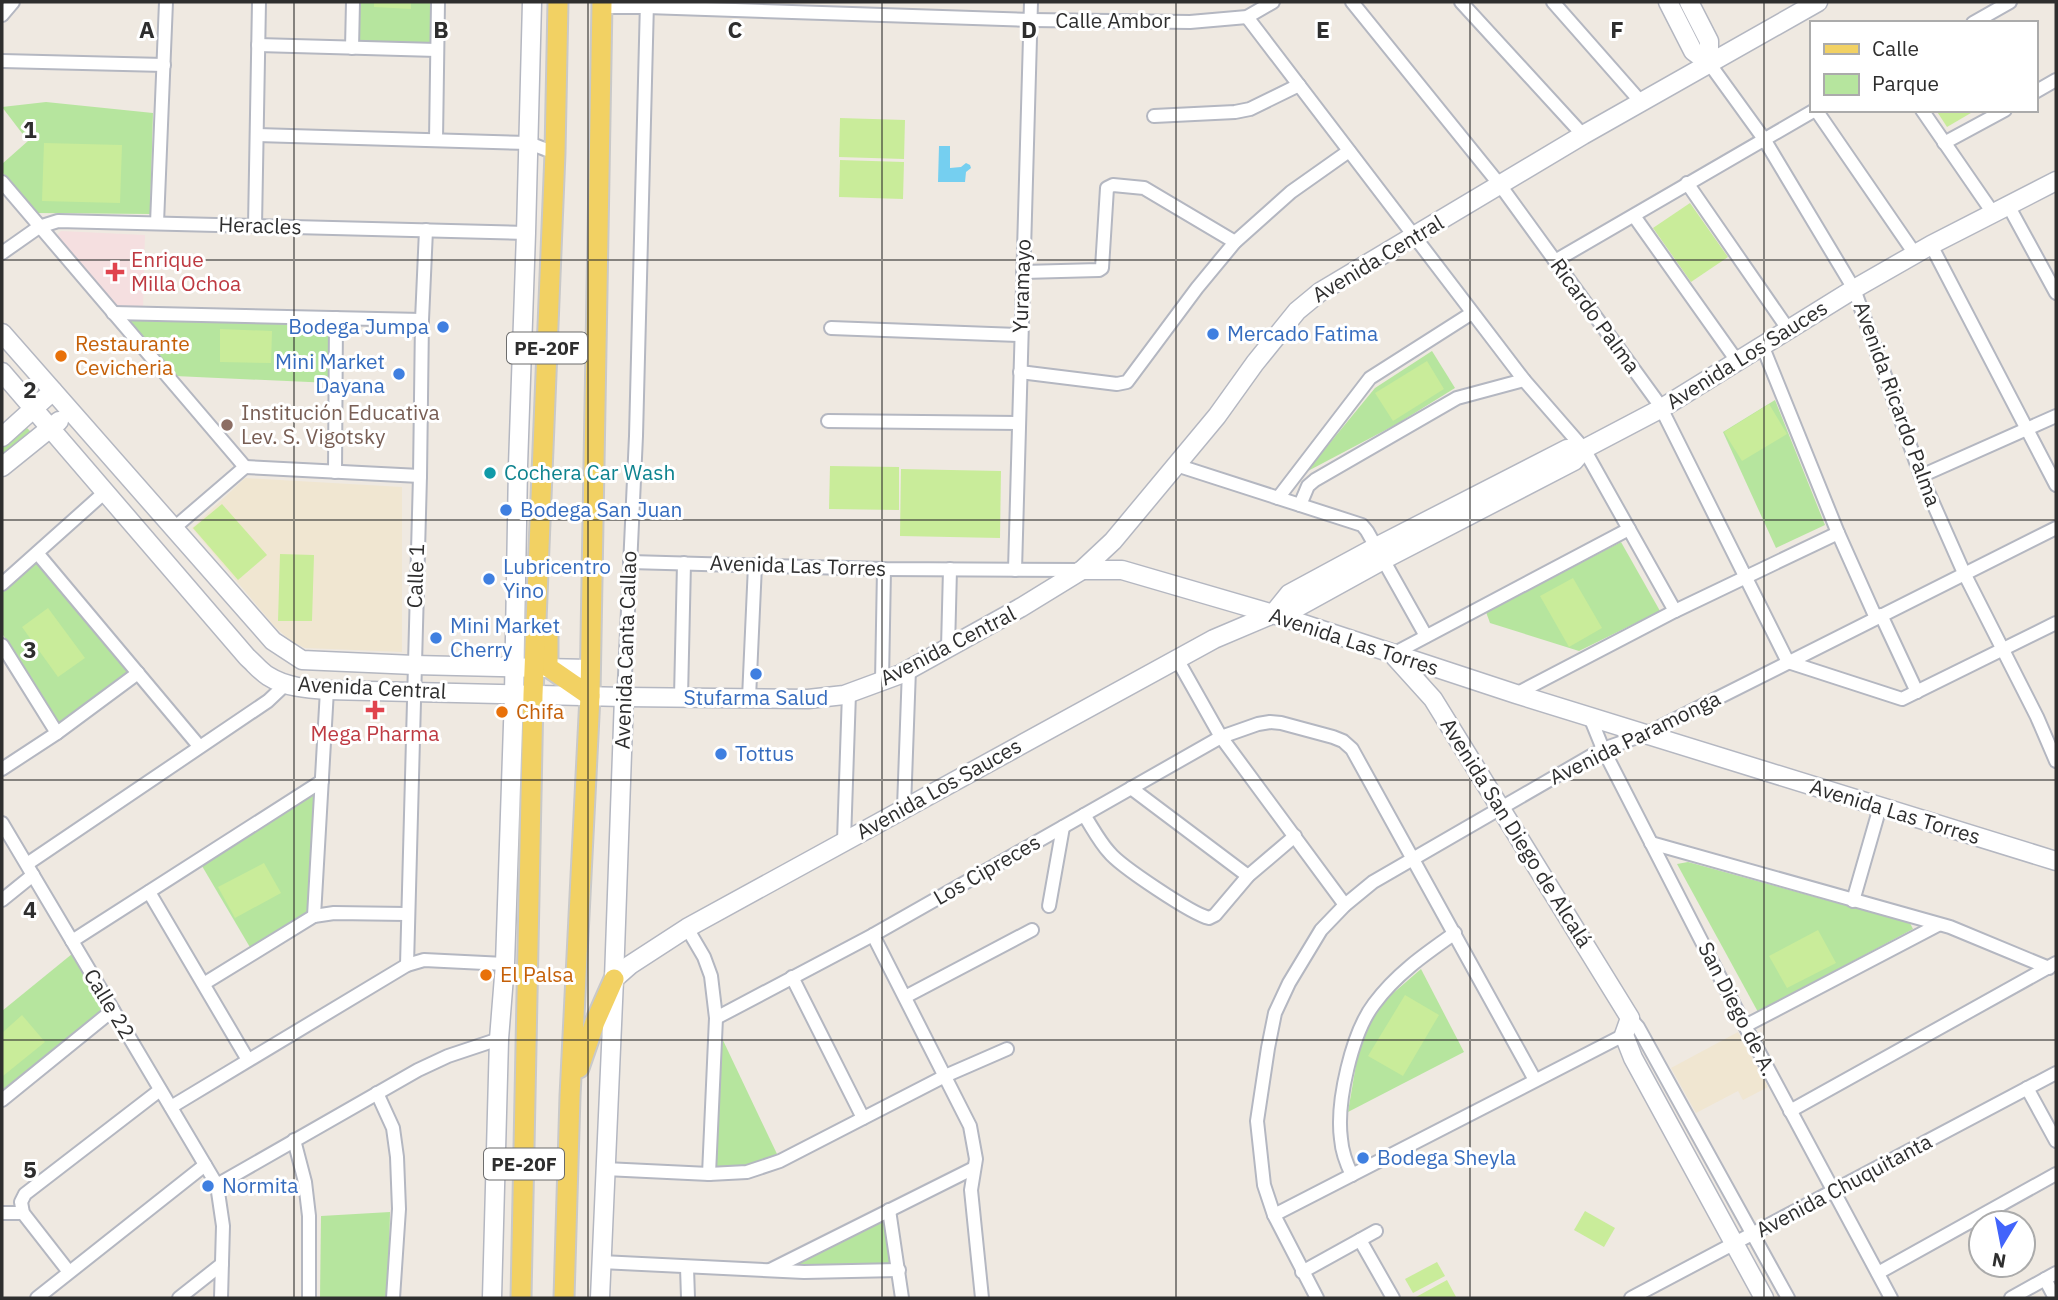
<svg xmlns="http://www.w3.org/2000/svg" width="2058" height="1300" viewBox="0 0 2058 1300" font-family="'IBM Plex Sans',sans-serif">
  <rect width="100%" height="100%" fill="#efe9e1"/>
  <g fill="#f0e6d1">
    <path d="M245,478l157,9v165l-97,-4 -13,-6 -17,-15 -83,-99z"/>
    <path d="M1738,1032l30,55 -25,13 -5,-9 -42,22 -25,-45z"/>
  </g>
  <path fill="#f5dfe0" d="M61,231l84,4 -2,73 -27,-1 -60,-71z"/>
  <g fill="#b6e59e">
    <path d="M355,2h77l-1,46 -77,-2z"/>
    <path d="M46,102l107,11 -3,101 -114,-1 -34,-41v-8l26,-23 -26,-34z"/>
    <path d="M125,318l208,6 -2,59 -156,-7z"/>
    <path d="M1432,351l23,37 -58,36 -91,48 69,-84z"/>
    <path d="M1775,400l50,125 -49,23 -53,-116z"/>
    <path d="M25,426l6,6 -29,24v-11z"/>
    <path d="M1621,542l39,69 -81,40 -89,-28 -4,-11z"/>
    <path d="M38,560l91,112 -71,53 -56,-92v-42z"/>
    <path d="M314,792l-4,122 -59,35 -49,-83z"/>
    <path d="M1688,862l222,61 3,6 -155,83 -81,-148z"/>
    <path d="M72,954l37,61 -107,86v-90z"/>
    <path d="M1421,969l43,83 -116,60 10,-59 18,-45z"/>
    <path d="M720,1034l57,120 -30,12 -31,1z"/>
    <path d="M390,1212l-2,86h-68l1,-82z"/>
    <path d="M884,1219l8,47 -109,2z"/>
  </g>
  <g fill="#c9ec9a">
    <path d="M374,2h37v7l-37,-2z"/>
    <path d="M1936,110h40l-29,17z"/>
    <path d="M840,118l65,2 -1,39 -65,-2z"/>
    <path d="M44,143l78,2 -2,58 -78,-2z"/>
    <path d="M840,160l64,2 -1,37 -64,-2z"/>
    <path d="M1690,203l38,54 -37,25 -38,-54z"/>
    <path d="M220,329l52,2 -1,32 -51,-1z"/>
    <path d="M1427,361l17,28 -51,32 -18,-28z"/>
    <path d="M1769,404l18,30 -45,27 -18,-29z"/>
    <path d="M830,466l69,1v43l-70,-1z"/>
    <path d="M901,469l100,2 -1,67 -100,-2z"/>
    <path d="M222,504l45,51 -29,25 -45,-52z"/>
    <path d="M280,554l34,1 -2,66h-34z"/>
    <path d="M1573,578l29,50 -33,19 -29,-51z"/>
    <path d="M48,608l37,50 -27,19 -36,-50z"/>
    <path d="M264,863l17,30 -46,25 -17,-31z"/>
    <path d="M1818,930l18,33 -49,25 -18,-32z"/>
    <path d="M1405,995l34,20 -36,61 -35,-20z"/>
    <path d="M22,1015l23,27 -42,34 -1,-2v-41z"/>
    <path d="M1585,1211l30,17 -11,19 -30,-17z"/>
    <path d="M1437,1262l8,14 -32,17 -8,-14z"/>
    <path d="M1447,1280l9,17 -4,1h-35l-1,-1z"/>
  </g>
  <path fill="#75cff0" d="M939,146h11v22l11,-1 5,-4 4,2 1,3 -5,4 -1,10h-27z"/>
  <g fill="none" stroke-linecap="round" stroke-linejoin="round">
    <defs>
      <g id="street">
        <path d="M1352,2l148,183 159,219 129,258 114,37 154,-76"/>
        <path d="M1461,2l122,133"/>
        <path d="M1553,2l88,100"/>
        <path d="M601,7h46l384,13 159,2 57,-5 26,-15"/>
        <path d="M2,15l11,-13"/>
        <path d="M1247,17l277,363 60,69 91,162"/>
        <path d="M1973,23l37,-21"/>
        <path d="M258,45l179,5"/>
        <path d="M352,48l1,-46"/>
        <path d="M2,61l162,4"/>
        <path d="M1709,63l55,76 90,150 67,187 43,97 73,144 19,44"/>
        <path d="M2035,92l21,-12"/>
        <path d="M1816,110l99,144"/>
        <path d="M1922,110l71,103"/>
        <path d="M1154,116l81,-4 15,-3 49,-24"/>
        <path d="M257,135l272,8 26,10"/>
        <path d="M436,140l2,-138"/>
        <path d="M1944,143l61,-33"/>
        <path d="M2,182l243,285"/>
        <path d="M1687,183l101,146"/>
        <path d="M2008,205l48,88"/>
        <path d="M1634,216l103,145"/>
        <path d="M157,223l9,-221"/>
        <path d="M255,226l4,-224"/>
        <path d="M1931,245l125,240"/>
        <path d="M2,253l37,-26 19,-6 468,12"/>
        <path d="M1555,261l260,-151"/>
        <path d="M1023,272l76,-2 3,-2 5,-80 6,-3 31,3 91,54"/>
        <path d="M113,313l309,7"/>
        <path d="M831,328l190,7"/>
        <path d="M1762,345l76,188 38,85"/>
        <path d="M1020,372l97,12 10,-2 70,-94 38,-46 56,-50 58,-41"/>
        <path d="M828,421l190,2"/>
        <path d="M1176,465l186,60 5,6 59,105"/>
        <path d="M245,467l175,9"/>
        <path d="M335,472l1,-154"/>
        <path d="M1921,476l135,-60"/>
        <path d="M1278,498l92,-120 102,-65"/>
        <path d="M1300,505l8,-19 7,-6 142,-82 67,-18"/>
        <path d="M174,528l71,-61"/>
        <path d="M38,554l161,192"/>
        <path d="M630,562l254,7 197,1"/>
        <path d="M1015,570l16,-568"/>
        <path d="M2,584l103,-92"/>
        <path d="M1881,615l36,77"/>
        <path d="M2,645l55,88"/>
        <path d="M948,648l2,-79"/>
        <path d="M1393,654l236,-125"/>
        <path d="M1177,659l44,78 124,168"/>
        <path d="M882,681l2,-112"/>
        <path d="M1516,694l159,-83 163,-78"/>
        <path d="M624,697l12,-261 11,-434"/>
        <path d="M681,697l3,-134"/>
        <path d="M749,698l6,-133"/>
        <path d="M1590,717l13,32 142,277 146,272"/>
        <path d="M2,769l55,-36 81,-60"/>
        <path d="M1131,788l117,88"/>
        <path d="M904,808l5,-139"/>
        <path d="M1084,815c8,12 15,26 25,37 11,14 83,62 100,66l6,-3 33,-39 47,-40"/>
        <path d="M2,823l215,362 6,41 -2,72"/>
        <path d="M844,841l5,-148"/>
        <path d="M1651,843l299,84 99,41"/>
        <path d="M27,864l241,-163 19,-18"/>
        <path d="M149,892l99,168"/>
        <path d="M2,900l31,-25"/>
        <path d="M1853,901l27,-94"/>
        <path d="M1049,906l14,-79"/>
        <path d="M314,916l13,-226"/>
        <path d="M687,928l17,29 7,19 5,42 -7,156"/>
        <path d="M873,935l97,191 6,33 -5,31 11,108"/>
        <path d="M72,941l250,-160"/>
        <path d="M407,965l13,-489 2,-156 4,-90"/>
        <path d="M792,977l71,141"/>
        <path d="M205,983l109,-67 20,-3 73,1"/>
        <path d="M905,997l127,-67"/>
        <path d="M716,1018l157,-83 348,-198 37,-13 12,-2 11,1 52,14 10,4 9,8 183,331"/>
        <path d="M1630,1018l8,9 150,271"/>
        <path d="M1745,1026l193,-101"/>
        <path d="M2027,1088l29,53"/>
        <path d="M377,1093l16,35 4,29 2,52 -6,89"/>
        <path d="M2,1100l111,-90"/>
        <path d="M171,1107l236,-142 17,-5 81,4"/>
        <path d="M1790,1111l266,-148"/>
        <path d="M294,1140l11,42 4,34v82"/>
        <path d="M605,1169l104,5 38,-2 33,-11 165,-85 62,-27"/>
        <path d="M1352,1175c-6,-12 -10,-23 -11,-36 -5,-37 11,-106 33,-135 22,-30 51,-50 81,-71"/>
        <path d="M217,1185l201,-115 30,-14 51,-17"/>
        <path d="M889,1210l13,88"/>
        <path d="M2,1213h21"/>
        <path d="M1274,1215l350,-180"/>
        <path d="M1360,1240l33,58"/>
        <path d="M601,1262l203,10 95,-2"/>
        <path d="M687,1267l1,31"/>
        <path d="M770,1270l204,-102"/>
        <path d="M69,1272l-46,-59 -2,-11 4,-8 135,-104"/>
        <path d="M1302,1272l74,-41"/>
        <path d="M1878,1273l178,-99"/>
        <path d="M2045,1279l10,19"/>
        <path d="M37,1298l168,-133"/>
        <path d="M179,1298l43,-34"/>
        <path d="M1317,1298l-43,-83 -10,-30 -7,-64 11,-73 7,-35 14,-30 32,-53 24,-25 28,-23 230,-133 43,-15 410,-206"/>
        <path d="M1631,1298l425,-225"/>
        <path d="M2011,1298l45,-25"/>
      </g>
      <g id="secondary">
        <path d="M1668,2l25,49 16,12"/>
        <path d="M1689,2l20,39v22"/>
        <path d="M2,333l271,308 29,19 112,5 176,4"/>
        <path d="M2,372l245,285c7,6 13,14 21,19 17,11 40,13 59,14l297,7 184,2 36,-4 57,-21 119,-66 62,-38 31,-29 104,-125 38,-53 42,-52 23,-19 263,-157 235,-133"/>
        <path d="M2,437l51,-46"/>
        <path d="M2,467l57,-46"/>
        <path d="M1082,570h40l151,44 243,80 540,167"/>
        <path d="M1273,614l16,-20 87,-47 191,-98h17"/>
        <path d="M1395,657l38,42 197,319 -6,17 9,23 131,240"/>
        <path d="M614,979l16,-14 57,-37 527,-289 59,-25 23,-6 87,-48 191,-99 10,-12 78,-41 192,-119 77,-44 125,-64"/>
        <path d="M492,1298l7,-259 6,-75 9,-269 4,-229 8,-233 6,-231"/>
        <path d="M600,1298l14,-319 10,-282"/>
      </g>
      <g id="primary">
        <path d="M548,635v32l42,29"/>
        <path d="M579,1068l16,-46 19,-43"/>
        <path d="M521,1298l12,-603 22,-542 3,-151"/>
        <path d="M564,1298l6,-202 20,-400 12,-694"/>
      </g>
    </defs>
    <use href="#street" stroke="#b4b7c1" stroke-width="16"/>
    <use href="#secondary" stroke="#b4b7c1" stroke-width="21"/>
    <use href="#primary" stroke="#c9c9c9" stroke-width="23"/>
    <use href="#street" stroke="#fff" stroke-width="12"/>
    <use href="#secondary" stroke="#fff" stroke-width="18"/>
    <use href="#primary" stroke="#f2d163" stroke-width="19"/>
  </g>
  <path fill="none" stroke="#2e2e2e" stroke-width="2" stroke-opacity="0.55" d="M294,2v1296M588,2v1296M882,2v1296M1176,2v1296M1470,2v1296M1764,2v1296M2,260h2054M2,520h2054M2,780h2054M2,1040h2054"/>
  <g fill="#e0444e" stroke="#fff" stroke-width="2.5">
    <path d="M111.5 261.5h7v7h7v7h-7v7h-7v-7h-7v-7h7z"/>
    <path d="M371.5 699.5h7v7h7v7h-7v7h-7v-7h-7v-7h7z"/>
  </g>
  <g fill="#3f7fe0" stroke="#fff" stroke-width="2.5">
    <circle cx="443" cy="327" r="7"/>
    <circle cx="1213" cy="334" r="7"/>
    <circle cx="399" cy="374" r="7"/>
    <circle cx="506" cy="510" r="7"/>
    <circle cx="489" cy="579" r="7"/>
    <circle cx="436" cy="638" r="7"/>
    <circle cx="756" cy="674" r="7"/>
    <circle cx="721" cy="754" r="7"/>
    <circle cx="1363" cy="1158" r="7"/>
    <circle cx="208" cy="1186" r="7"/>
  </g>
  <g fill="#e8710a" stroke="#fff" stroke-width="2.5">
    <circle cx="61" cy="356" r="7"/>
    <circle cx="502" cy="712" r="7"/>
    <circle cx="486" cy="975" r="7"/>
  </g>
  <circle fill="#8d6e63" stroke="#fff" stroke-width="2.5" cx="227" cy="425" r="7"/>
  <circle fill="#0f9aa8" stroke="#fff" stroke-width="2.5" cx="490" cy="473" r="7"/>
  <g text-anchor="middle" stroke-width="6" stroke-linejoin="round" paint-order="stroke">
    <g fill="#fff" stroke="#6d6d6d" stroke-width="2">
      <rect x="507" y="332.5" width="80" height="31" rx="5"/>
      <rect x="484" y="1148.5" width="80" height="31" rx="5"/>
    </g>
    <g font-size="19" font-weight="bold" fill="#2e2e2e">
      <text x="547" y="355">PE-20F</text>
      <text x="524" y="1171">PE-20F</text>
    </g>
    <g font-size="21" fill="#2e2e2e" stroke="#fff">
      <text x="1113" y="28">Calle Ambor</text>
      <text transform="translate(260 226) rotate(2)" y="7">Heracles</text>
      <text transform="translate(1378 259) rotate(-31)" y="7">Avenida Central</text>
      <text transform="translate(1022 286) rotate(-88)" y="7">Yuramayo</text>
      <text transform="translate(1595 316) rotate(54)" y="7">Ricardo Palma</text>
      <text transform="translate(1747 355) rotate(-32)" y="7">Avenida Los Sauces</text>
      <text transform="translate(1897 404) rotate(70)" y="7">Avenida Ricardo Palma</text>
      <text transform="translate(798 566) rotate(2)" y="7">Avenida Las Torres</text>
      <text transform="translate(416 576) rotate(-88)" y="7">Calle 1</text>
      <text transform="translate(1354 642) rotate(18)" y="7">Avenida Las Torres</text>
      <text transform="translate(948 646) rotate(-27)" y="7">Avenida Central</text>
      <text transform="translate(626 650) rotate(-88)" y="7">Avenida Canta Callao</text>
      <text transform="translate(372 688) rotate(3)" y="7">Avenida Central</text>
      <text transform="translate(1635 738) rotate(-26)" y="7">Avenida Paramonga</text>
      <text transform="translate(939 789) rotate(-29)" y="7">Avenida Los Sauces</text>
      <text transform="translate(1895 812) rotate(17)" y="7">Avenida Las Torres</text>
      <text transform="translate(1516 833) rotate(58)" y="7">Avenida San Diego de Alcalá</text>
      <text transform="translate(987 870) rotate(-30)" y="7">Los Cipreces</text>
      <text transform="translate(109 1004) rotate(59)" y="7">Calle 22</text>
      <text transform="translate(1737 1009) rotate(63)" y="7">San Diego de A.</text>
      <text transform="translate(1844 1186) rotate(-28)" y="7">Avenida Chuquitanta</text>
    </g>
    <g font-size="21" fill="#be3a42" stroke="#fff" text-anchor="start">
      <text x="131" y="267">Enrique<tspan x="131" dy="24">Milla Ochoa</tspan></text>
      <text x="375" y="741" text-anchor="middle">Mega Pharma</text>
    </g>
    <g font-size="21" fill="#366cbe" stroke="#fff" text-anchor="start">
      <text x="429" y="334" text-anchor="end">Bodega Jumpa</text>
      <text x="1227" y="341">Mercado Fatima</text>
      <text x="385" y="369" text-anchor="end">Mini Market<tspan x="385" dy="24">Dayana</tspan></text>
      <text x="520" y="517">Bodega San Juan</text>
      <text x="503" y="574">Lubricentro<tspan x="503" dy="24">Yino</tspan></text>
      <text x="450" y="633">Mini Market<tspan x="450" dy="24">Cherry</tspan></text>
      <text x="756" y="705" text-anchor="middle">Stufarma Salud</text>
      <text x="735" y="761">Tottus</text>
      <text x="1377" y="1165">Bodega Sheyla</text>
      <text x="222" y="1193">Normita</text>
    </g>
    <g font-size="21" fill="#c56008" stroke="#fff" text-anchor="start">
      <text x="75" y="351">Restaurante<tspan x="75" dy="24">Cevicheria</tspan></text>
      <text x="516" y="719">Chifa</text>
      <text x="500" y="982">El Palsa</text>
    </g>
    <g font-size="21" fill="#785e54" stroke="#fff" text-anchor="start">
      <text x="241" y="420">Institución Educativa<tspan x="241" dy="24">Lev. S. Vigotsky</tspan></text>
    </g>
    <g font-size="21" fill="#0d838f" stroke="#fff" text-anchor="start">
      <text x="504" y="480">Cochera Car Wash</text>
    </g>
  </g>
  <g font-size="23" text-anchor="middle" font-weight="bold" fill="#2e2e2e" stroke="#fff" stroke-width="6" stroke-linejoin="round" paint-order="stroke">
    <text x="147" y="38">A</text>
    <text x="441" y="38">B</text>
    <text x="735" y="38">C</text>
    <text x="1029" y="38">D</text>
    <text x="1323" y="38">E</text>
    <text x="1617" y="38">F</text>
    <text x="30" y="138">1</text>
    <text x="30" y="398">2</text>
    <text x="30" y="658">3</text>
    <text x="30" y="918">4</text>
    <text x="30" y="1178">5</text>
  </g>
  <rect width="2058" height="1300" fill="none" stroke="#2e2e2e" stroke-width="7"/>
  <rect x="1810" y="21" width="228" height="91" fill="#ffffff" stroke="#ababab" stroke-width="2"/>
  <rect x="1824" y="44" width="35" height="10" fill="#f2d163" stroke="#ababab" stroke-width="2"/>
  <text x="1872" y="56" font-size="21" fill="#2e2e2e">Calle</text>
  <rect x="1824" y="74" width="35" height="21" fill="#b6e59e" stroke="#ababab" stroke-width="2"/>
  <text x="1872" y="91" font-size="21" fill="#2e2e2e">Parque</text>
  <g transform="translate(2002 1244) rotate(190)"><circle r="33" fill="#ffffff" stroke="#ababab" stroke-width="2"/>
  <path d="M0-5L12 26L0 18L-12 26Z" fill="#4264fb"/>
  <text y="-10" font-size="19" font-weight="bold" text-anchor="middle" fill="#2e2e2e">N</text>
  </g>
</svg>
